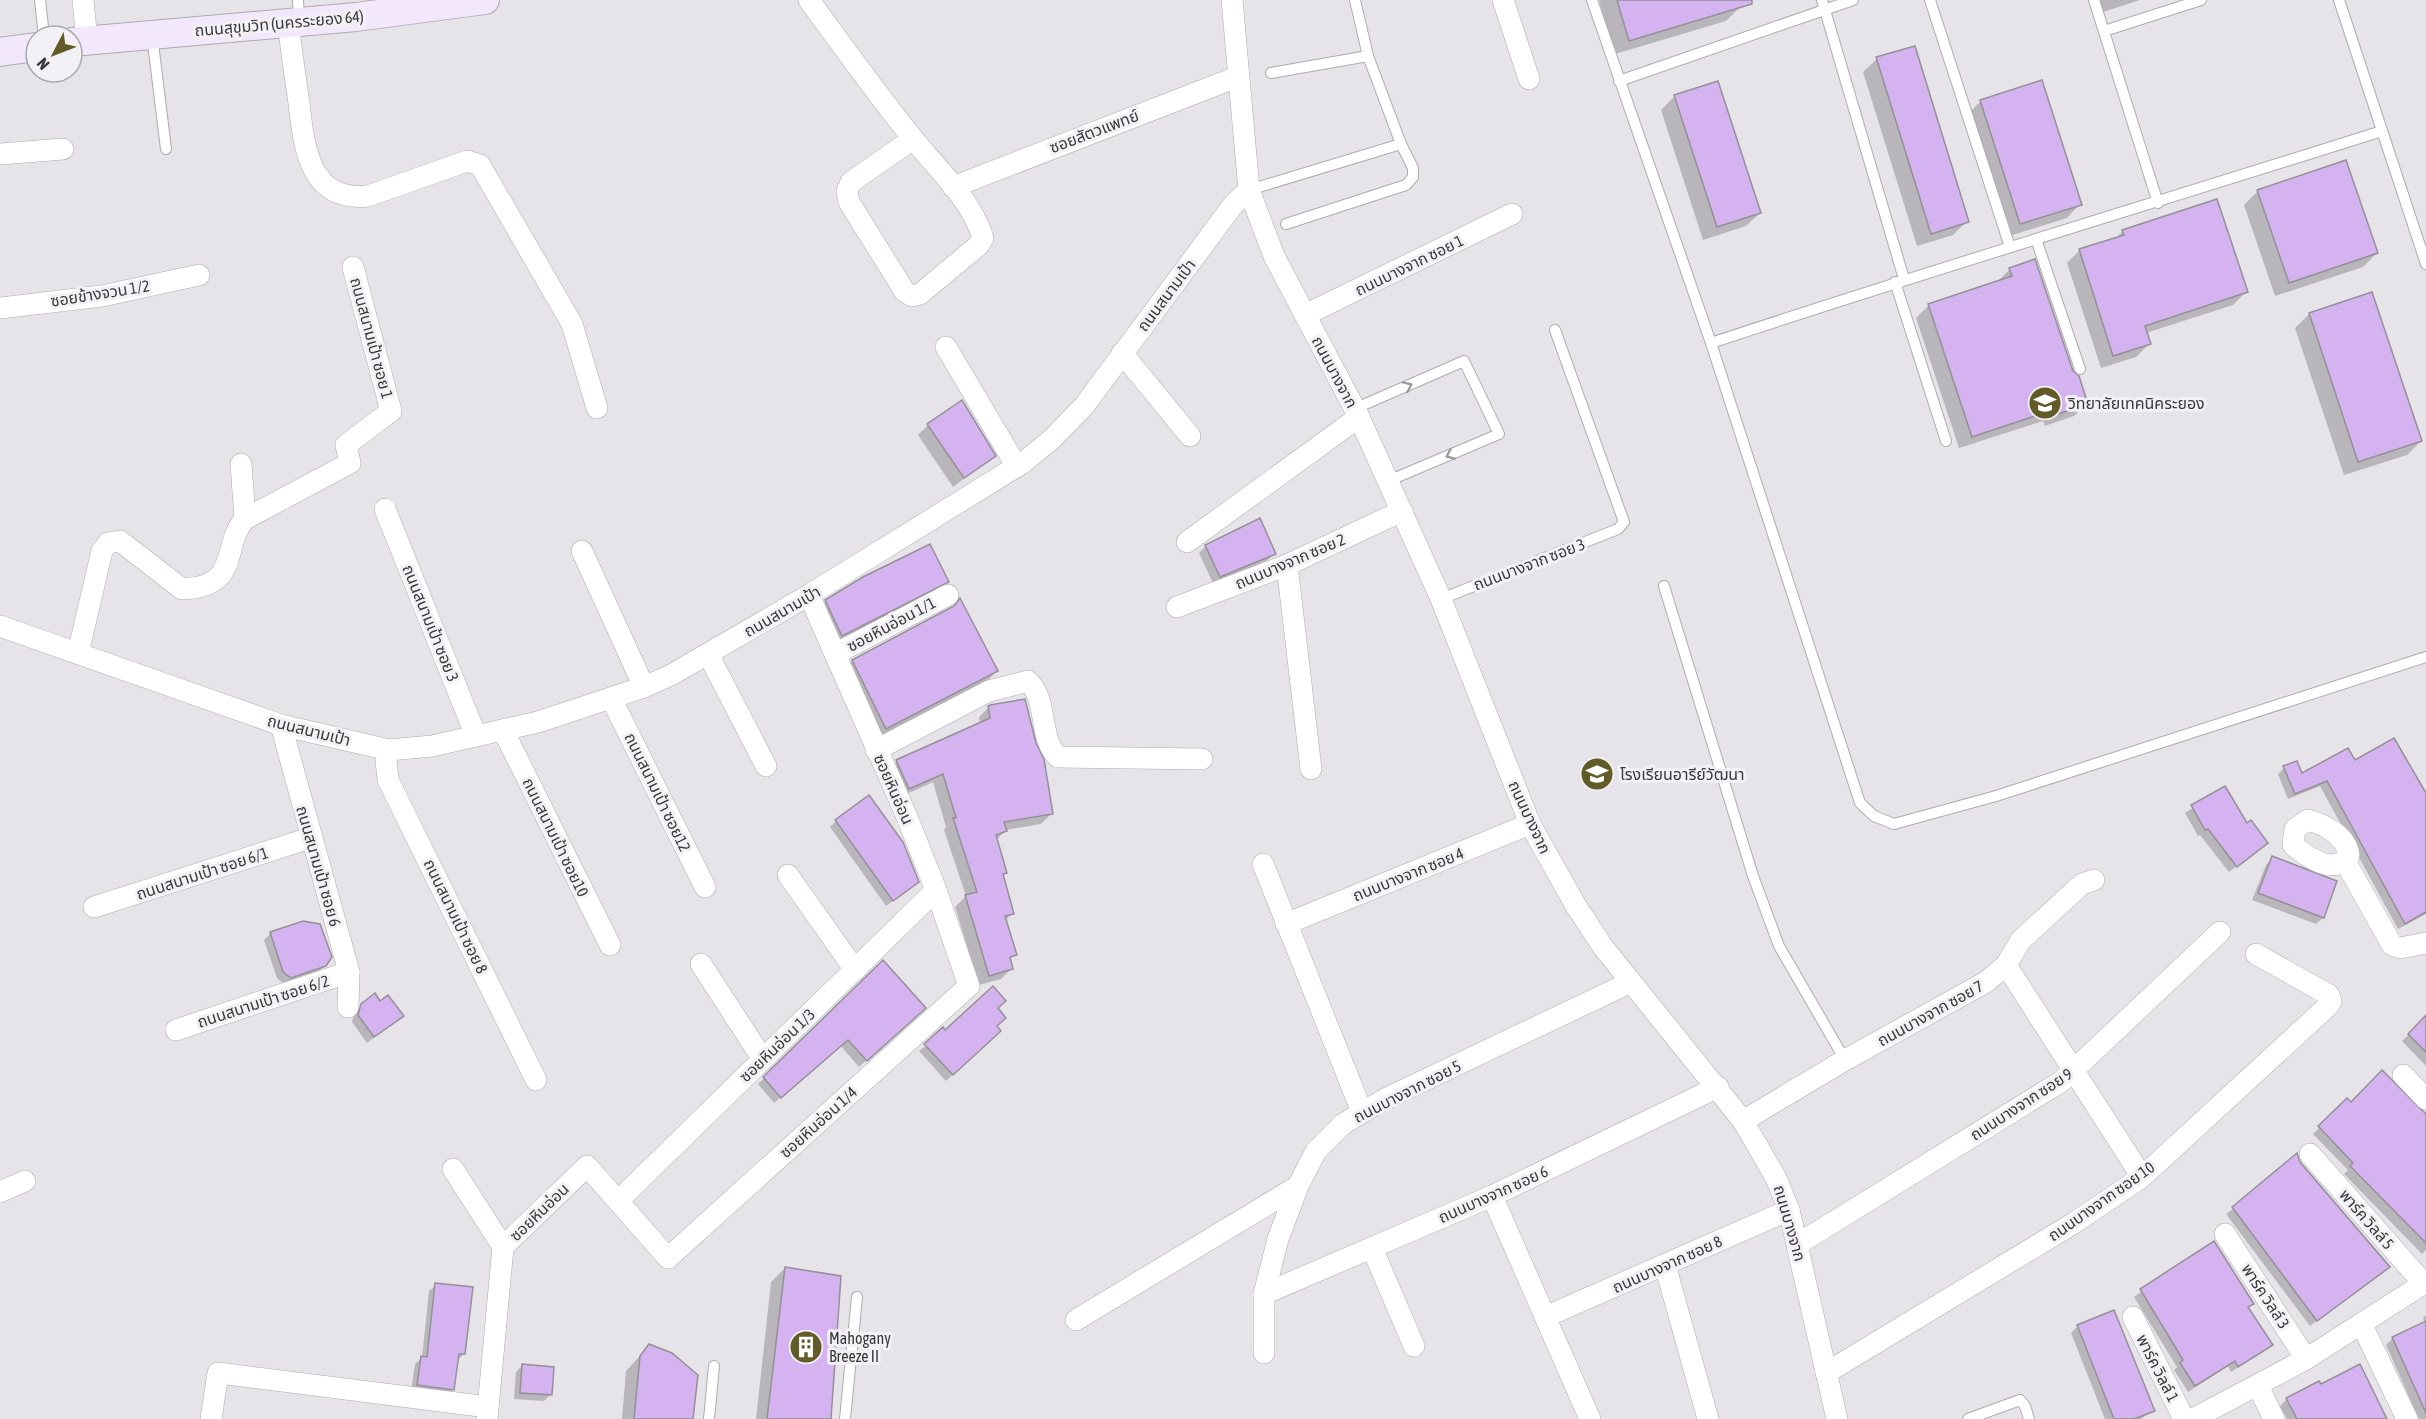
<svg xmlns="http://www.w3.org/2000/svg" width="2426" height="1419" viewBox="0 0 2426 1419" font-family="'Asap Condensed','Noto Sans Thai',sans-serif">
  <rect width="100%" height="100%" fill="#e7e4e9"/>
  <g fill="#0003">
    <path d="M1599,0h139l2,7 -14,14 -111,33z"/>
    <path d="M2099,0h41l-37,12z"/>
    <path d="M1877,59l90,162 -14,14 -36,11 -54,-174z"/>
    <path d="M1675,96l85,117 -14,13 -43,14 -42,-130z"/>
    <path d="M1981,101l99,103 -13,14 -61,19 -39,-122z"/>
    <path d="M2258,191l119,62 -14,14 -88,29 -31,-91z"/>
    <path d="M2123,231l123,61 -13,13 -87,28 3,11 -13,13 -35,11 -34,-105 13,-13 35,-11z"/>
    <path d="M2010,269l77,135 -13,12 -29,10 -2,-5 -84,27 -43,-130 13,-13 68,-23z"/>
    <path d="M2371,293l50,148 -14,14 -63,20 -49,-147 14,-14z"/>
    <path d="M928,425l66,31 -41,31 -35,-52z"/>
    <path d="M1259,520l15,33 -6,7 -55,23 -14,-30 7,-7z"/>
    <path d="M947,582l-14,14 -105,53 -16,-34 14,-14z"/>
    <path d="M951,609l46,62 -14,14 -111,56 -33,-66 13,-14z"/>
    <path d="M989,707l62,107 -10,10 -36,6 -9,11 9,32 -3,3 10,37 -7,8 10,33 -6,6 2,9 -10,10 -22,6 -24,-78 11,-11 -22,-66 2,-3 -13,-45 -35,16 -11,-27 10,-10 83,-37 -1,-7z"/>
    <path d="M2354,762l72,35v117l-28,15 -78,-143 -32,13 -10,-25 6,-6 17,7z"/>
    <path d="M2225,788l35,61 -31,23 -29,-37 -2,1 -13,-23z"/>
    <path d="M836,821l82,61 -32,24 -56,-79z"/>
    <path d="M2273,858l62,24 -12,36 -7,6 -64,-24 14,-35z"/>
    <path d="M271,933l54,32 -7,7 -34,12 -7,-6 -13,-38z"/>
    <path d="M883,962l34,52 -58,53 -19,-22 -66,58 -16,-19z"/>
    <path d="M379,1003l23,13 -35,27 -15,-21 3,-10 7,-7z"/>
    <path d="M996,1009l-4,29 -46,43 -27,-30 26,-19z"/>
    <path d="M2426,1018v48l-24,-25z"/>
    <path d="M2347,1100l3,4 76,14v132l-4,4 -78,-80 4,-4 -35,-36z"/>
    <path d="M2299,1163l82,110 -71,53 -84,-112z"/>
    <path d="M2213,1243l39,61 -5,4 24,37 -40,27 -3,-6 -40,26 -14,-22 3,-3 -43,-70z"/>
    <path d="M785,1268l45,151h-74l15,-137z"/>
    <path d="M436,1285l28,69 -8,7 -3,28 -7,7 -35,-5 4,-27 7,-6 7,-67z"/>
    <path d="M2113,1312l40,98 -12,9h-36l-34,-86 6,-6z"/>
    <path d="M2426,1315v104h-7l-33,-74 6,-6 33,-16 -2,-5z"/>
    <path d="M649,1346l42,73h-69l4,-48z"/>
    <path d="M522,1366l28,29 -6,6 -30,-2 2,-27z"/>
    <path d="M2319,1383l2,4 65,32h-99l-7,-13 7,-7z"/>
  </g>
  <g fill="#d5b3f0" stroke="#939195" stroke-width="1.5">
    <path d="M1617,0h135v4l-123,37z"/>
    <path d="M1915,46l54,176 -38,12 -55,-177z"/>
    <path d="M2042,80l40,125 -62,19 -40,-124z"/>
    <path d="M1718,81l43,132 -44,14 -43,-132z"/>
    <path d="M2346,160l32,93 -89,30 -32,-93z"/>
    <path d="M2217,199l31,93 -103,34 6,18 -38,12 -34,-107 45,-14 -2,-5z"/>
    <path d="M2035,259l38,112 6,5 9,28 -30,10 -2,-5 -84,28 -44,-133 84,-28 -3,-8z"/>
    <path d="M2372,292l50,149 -64,21 -49,-149z"/>
    <path d="M962,400l34,56 -32,22 -37,-54z"/>
    <path d="M1260,518l16,36 -56,23 -15,-32z"/>
    <path d="M930,544l19,38 -107,54 -17,-36 38,-23z"/>
    <path d="M960,598l38,73 -112,58 -34,-69 102,-54z"/>
    <path d="M1025,699l11,44 8,16 9,55 -49,8 3,9 -11,4 11,38 -4,1 11,40 -9,2 12,39 -7,2 3,12 -24,7 -24,-81 12,-3 -24,-74h3l-13,-44 -34,15 -13,-29 94,-42 -2,-12 2,-1z"/>
    <path d="M2394,738l32,55v119l-21,12 -78,-143 -32,13 -12,-28 14,-5 5,12 46,-25 7,12z"/>
    <path d="M2225,786l22,37 4,-3 17,23 -31,24 -29,-38 -3,1 -14,-25z"/>
    <path d="M869,795l34,47 16,40 -26,19 -58,-81z"/>
    <path d="M2272,856l65,25 -13,37 -66,-25z"/>
    <path d="M303,921l17,3 12,33 -6,9 -35,12 -8,-6 -13,-40z"/>
    <path d="M883,960l43,48 -59,53 -19,-21 -67,58 -18,-21z"/>
    <path d="M993,986l13,15 -8,7 8,10 -9,8 4,5 -48,44 -29,-31 19,-17 2,3z"/>
    <path d="M375,993l5,8 8,-6 16,21 -30,21 -16,-22 3,-11z"/>
    <path d="M2426,1015v37l-18,-18z"/>
    <path d="M2382,1070l44,44v129l-76,-77 3,-3 -35,-37 29,-28 4,4z"/>
    <path d="M2297,1153l3,9 90,105 -73,54 -85,-114z"/>
    <path d="M2214,1241l40,63 -6,3 25,38 -35,22 -3,-6 -40,25 -15,-23 3,-3 -43,-71z"/>
    <path d="M785,1267l56,9 -10,143h-64z"/>
    <path d="M435,1283l38,4 -8,67h-6l-5,36 -37,-5 4,-29 6,1z"/>
    <path d="M2114,1310l41,101 -21,8h-20l-37,-94z"/>
    <path d="M2426,1321v92l-34,-76z"/>
    <path d="M649,1344l23,9 26,22 -5,44h-59l6,-63z"/>
    <path d="M522,1364l32,3 -2,28 -32,-2z"/>
    <path d="M2360,1364l27,55h-90l-11,-21 33,-17 2,3z"/>
  </g>
  <g fill="none" stroke-linecap="round" stroke-linejoin="round">
    <defs>
      <g id="lane">
        <path d="M40,0l4,36"/>
        <path d="M298,0l1,20"/>
        <path d="M1592,0l119,343 149,460 14,13 20,8 102,-28 430,-139"/>
        <path d="M1822,0l82,279"/>
        <path d="M1930,0l80,247"/>
        <path d="M2094,0l64,203"/>
        <path d="M2339,0l87,264"/>
        <path d="M2104,31l97,-31"/>
        <path d="M152,35l14,114"/>
        <path d="M1271,73l97,-17"/>
        <path d="M1619,81l234,-81"/>
        <path d="M1249,190l152,-46 -33,-88 -13,-56"/>
        <path d="M1286,224l120,-39 7,-8v-9l-12,-24"/>
        <path d="M2036,239l44,130"/>
        <path d="M1895,282l51,159"/>
        <path d="M1711,343c223,-74 447,-141 671,-212"/>
        <path d="M1354,409l110,-48 35,73 -111,47"/>
        <path d="M1664,586l89,290 26,70 66,114"/>
        <path d="M1441,599l177,-70 6,-7 -69,-192"/>
        <path d="M709,1419l5,-53"/>
        <path d="M845,1419l12,-122"/>
        <path d="M1968,1419l52,-19 5,6 4,13"/>
      </g>
      <g id="street">
        <path d="M83,0l4,41"/>
        <path d="M809,0c34,47 69,95 105,140 24,29 58,61 69,98l-4,7 -59,49 -8,2 -7,-4 -56,-90 -2,-11 4,-9 62,-43"/>
        <path d="M1232,0l17,190 25,66 85,161 82,182 89,225 46,82 27,41 140,174 33,57 13,32 48,209"/>
        <path d="M1503,0l26,79"/>
        <path d="M288,21c3,28 7,55 11,82 5,44 10,99 69,93l99,-35 13,4 92,159 25,84"/>
        <path d="M0,154l63,-5"/>
        <path d="M953,187l284,-110"/>
        <path d="M0,308l102,-12 97,-21"/>
        <path d="M1305,315l207,-101"/>
        <path d="M946,347l71,120"/>
        <path d="M1122,353l68,83"/>
        <path d="M241,464l4,55"/>
        <path d="M385,509l91,227"/>
        <path d="M1187,542l172,-125"/>
        <path d="M582,551l62,136"/>
        <path d="M1287,565l24,204"/>
        <path d="M1177,607l110,-42 115,-54"/>
        <path d="M0,626l281,99 108,25 43,-4 106,-24 106,-35 27,-12 138,-80 215,-133 28,-23 32,-33 149,-201 16,-15"/>
        <path d="M78,653l24,-102 6,-8 12,-2 62,48c60,-2 39,-44 63,-70l105,-56 -4,-18 45,-34 -38,-144"/>
        <path d="M708,654l58,112"/>
        <path d="M835,654l113,-59"/>
        <path d="M611,698l94,189"/>
        <path d="M281,725l68,247 -1,35"/>
        <path d="M503,730l107,215"/>
        <path d="M389,750l-3,10 2,20 148,300"/>
        <path d="M876,750l113,-59 39,-10c21,20 10,57 30,76l144,2"/>
        <path d="M2308,820c18,5 38,16 41,35 -14,22 -42,2 -56,-10l2,-16z"/>
        <path d="M2345,861l47,84 8,3 26,-5"/>
        <path d="M1263,864l99,248"/>
        <path d="M788,875l67,95"/>
        <path d="M94,907l216,-69"/>
        <path d="M1286,924l244,-100"/>
        <path d="M701,964l61,94"/>
        <path d="M2006,965l136,212"/>
        <path d="M176,1030l173,-58"/>
        <path d="M2403,1075l23,24"/>
        <path d="M1743,1121l102,-61 141,-78 20,-17 15,-25 61,-56 12,-4"/>
        <path d="M2310,1154l114,130"/>
        <path d="M453,1169l50,78"/>
        <path d="M0,1192l25,-11"/>
        <path d="M1492,1196l98,223"/>
        <path d="M618,1201l318,-311"/>
        <path d="M2225,1234l81,125"/>
        <path d="M1798,1244l264,-163 158,-149"/>
        <path d="M1372,1248l42,98"/>
        <path d="M1665,1265l43,154"/>
        <path d="M1264,1294l228,-98 226,-109"/>
        <path d="M1545,1317l244,-107"/>
        <path d="M2133,1317l51,102"/>
        <path d="M1076,1320l222,-134"/>
        <path d="M2362,1325l45,94"/>
        <path d="M1264,1353v-59l14,-55 20,-53 18,-35 27,-27 42,-25 246,-117"/>
        <path d="M1826,1373l248,-150 68,-46 186,-171 3,-4 -2,-7 -73,-41"/>
        <path d="M2258,1386l16,33"/>
        <path d="M211,1419l7,-46 270,34"/>
        <path d="M487,1419l16,-172 84,-81 81,92 301,-272 -33,-96 -29,-73 -98,-222"/>
        <path d="M2193,1419l113,-60 120,-77"/>
      </g>
      <g id="secondary">
        <path d="M72,42l284,-25 129,-17"/>
        <path d="M0,52l36,-5"/>
      </g>
    </defs>
    <use href="#lane" stroke="#adabaf" stroke-width="12"/>
    <use href="#street" stroke="#adabaf" stroke-width="22"/>
    <use href="#secondary" stroke="#adabaf" stroke-width="30"/>
    <use href="#lane" stroke="#fff" stroke-width="10"/>
    <use href="#street" stroke="#fff" stroke-width="21"/>
    <use href="#secondary" stroke="#f3e7fc" stroke-width="28"/>
  </g>
  <defs><path id="oneway-chevron" d="M-2-3.5L2.5 0L-2 3.5" fill="none" stroke-width="1.6" stroke-linecap="round" stroke-linejoin="round" transform="scale(1.5)"/></defs>
  <g stroke="#9c9c9c">
    <use href="#oneway-chevron" transform="translate(1408 386) rotate(-24)"/>
    <use href="#oneway-chevron" transform="translate(1450 455) rotate(157)"/>
  </g>
  <defs>
    <symbol id="university-disc" viewBox="-11 -11 22 22"><circle r="9.5" fill="#625a27" stroke="#f4f1f6"/><path d="M0-5L7-2L0 1L-7-2ZM-4 1L0 2.5L4 1V4Q0 6-4 4Z" fill="#fff"/></symbol>
    <symbol id="school-disc" viewBox="-11 -11 22 22"><circle r="9.5" fill="#625a27" stroke="#f4f1f6"/><path d="M0-5L7-2L0 1L-7-2ZM-4 1L0 2.5L4 1V4Q0 6-4 4Z" fill="#fff"/></symbol>
    <symbol id="building-disc" viewBox="-11 -11 22 22"><circle r="9.5" fill="#625a27" stroke="#f4f1f6"/><path d="M-4-6H4V6H1V3H-1V6H-4ZM-2.5-4.3h1.7v1.8h-1.7ZM.8-4.3h1.7v1.8H.8ZM-2.5-1h1.7V.8h-1.7ZM.8-1h1.7V.8H.8Z" fill="#fff"/></symbol>
  </defs>
  <g fill-rule="evenodd">
    <use href="#university-disc" x="2026" y="384" width="38" height="38"/>
    <use href="#school-disc" x="1578" y="755" width="38" height="38"/>
    <use href="#building-disc" x="787" y="1328" width="38" height="38"/>
  </g>
  <g text-anchor="middle" stroke-width="6" stroke-linejoin="round" paint-order="stroke">
    <g font-size="16" fill="#39383a" stroke="#f4f1f6">
      <text transform="translate(279 23) rotate(-5)" y="6">ถนนสุขุมวิท (นครระยอง 64)</text>
      <text transform="translate(1094 131) rotate(-21)" y="6">ซอยสัตวแพทย์</text>
      <text transform="translate(1409 265) rotate(-26)" y="6">ถนนบางจาก ซอย 1</text>
      <text transform="translate(100 293) rotate(-9)" y="6">ซอยข้างจวน 1/2</text>
      <text transform="translate(1166 295) rotate(-53)" y="6">ถนนสนามเป้า</text>
      <text transform="translate(372 338) rotate(75)" y="6">ถนนสนามเป้า ซอย 1</text>
      <text transform="translate(1335 372) rotate(62)" y="6">ถนนบางจาก</text>
      <text transform="translate(1290 561) rotate(-23)" y="6">ถนนบางจาก ซอย 2</text>
      <text transform="translate(1529 564) rotate(-21)" y="6">ถนนบางจาก ซอย 3</text>
      <text transform="translate(782 611) rotate(-30)" y="6">ถนนสนามเป้า</text>
      <text transform="translate(431 623) rotate(68)" y="6">ถนนสนามเป้า ซอย 3</text>
      <text transform="translate(891 624) rotate(-28)" y="6">ซอยหินอ่อน 1/1</text>
      <text transform="translate(309 730) rotate(14)" y="6">ถนนสนามเป้า</text>
      <text transform="translate(894 789) rotate(66)" y="6">ซอยหินอ่อน</text>
      <text transform="translate(658 792) rotate(64)" y="6">ถนนสนามเป้า ซอย12</text>
      <text transform="translate(1530 817) rotate(65)" y="6">ถนนบางจาก</text>
      <text transform="translate(556 837) rotate(64)" y="6">ถนนสนามเป้า ซอย10</text>
      <text transform="translate(319 866) rotate(74)" y="6">ถนนสนามเป้า ซอย 6</text>
      <text transform="translate(202 873) rotate(-18)" y="6">ถนนสนามเป้า ซอย 6/1</text>
      <text transform="translate(1408 874) rotate(-22)" y="6">ถนนบางจาก ซอย 4</text>
      <text transform="translate(456 916) rotate(64)" y="6">ถนนสนามเป้า ซอย 8</text>
      <text transform="translate(263 1001) rotate(-18)" y="6">ถนนสนามเป้า ซอย 6/2</text>
      <text transform="translate(1930 1013) rotate(-29)" y="6">ถนนบางจาก ซอย 7</text>
      <text transform="translate(777 1045) rotate(-44)" y="6">ซอยหินอ่อน 1/3</text>
      <text transform="translate(1407 1091) rotate(-27)" y="6">ถนนบางจาก ซอย 5</text>
      <text transform="translate(2021 1104) rotate(-33)" y="6">ถนนบางจาก ซอย 9</text>
      <text transform="translate(818 1122) rotate(-42)" y="6">ซอยหินอ่อน 1/4</text>
      <text transform="translate(1493 1194) rotate(-24)" y="6">ถนนบางจาก ซอย 6</text>
      <text transform="translate(2101 1201) rotate(-35)" y="6">ถนนบางจาก ซอย 10</text>
      <text transform="translate(539 1212) rotate(-44)" y="6">ซอยหินอ่อน</text>
      <text transform="translate(2367 1219) rotate(49)" y="6">พาร์ค วิลล์ 5</text>
      <text transform="translate(1790 1223) rotate(74)" y="6">ถนนบางจาก</text>
      <text transform="translate(1667 1264) rotate(-24)" y="6">ถนนบางจาก ซอย 8</text>
      <text transform="translate(2266 1296) rotate(57)" y="6">พาร์ค วิลล์ 3</text>
      <text transform="translate(2158 1368) rotate(63)" y="6">พาร์ค วิลล์ 1</text>
    </g>
    <g font-size="16" fill="#39383a" stroke="#f4f1f6" text-anchor="start">
      <text x="2068" y="409">วิทยาลัยเทคนิคระยอง</text>
      <text x="1620" y="780">โรงเรียนอารีย์วัฒนา</text>
      <text x="829" y="1344">Mahogany<tspan x="829" dy="18">Breeze II</tspan></text>
    </g>
  </g>
  <g transform="translate(54 54) rotate(228)"><circle r="28" fill="#f4f1f6" stroke="#a9a7ab" stroke-width="1.5"/>
  <path d="M0-4.5L10 22L0 15L-10 22Z" fill="#625a27"/>
  <text y="-9" font-size="16" font-weight="bold" text-anchor="middle" fill="#39383a">N</text>
  </g>
</svg>
